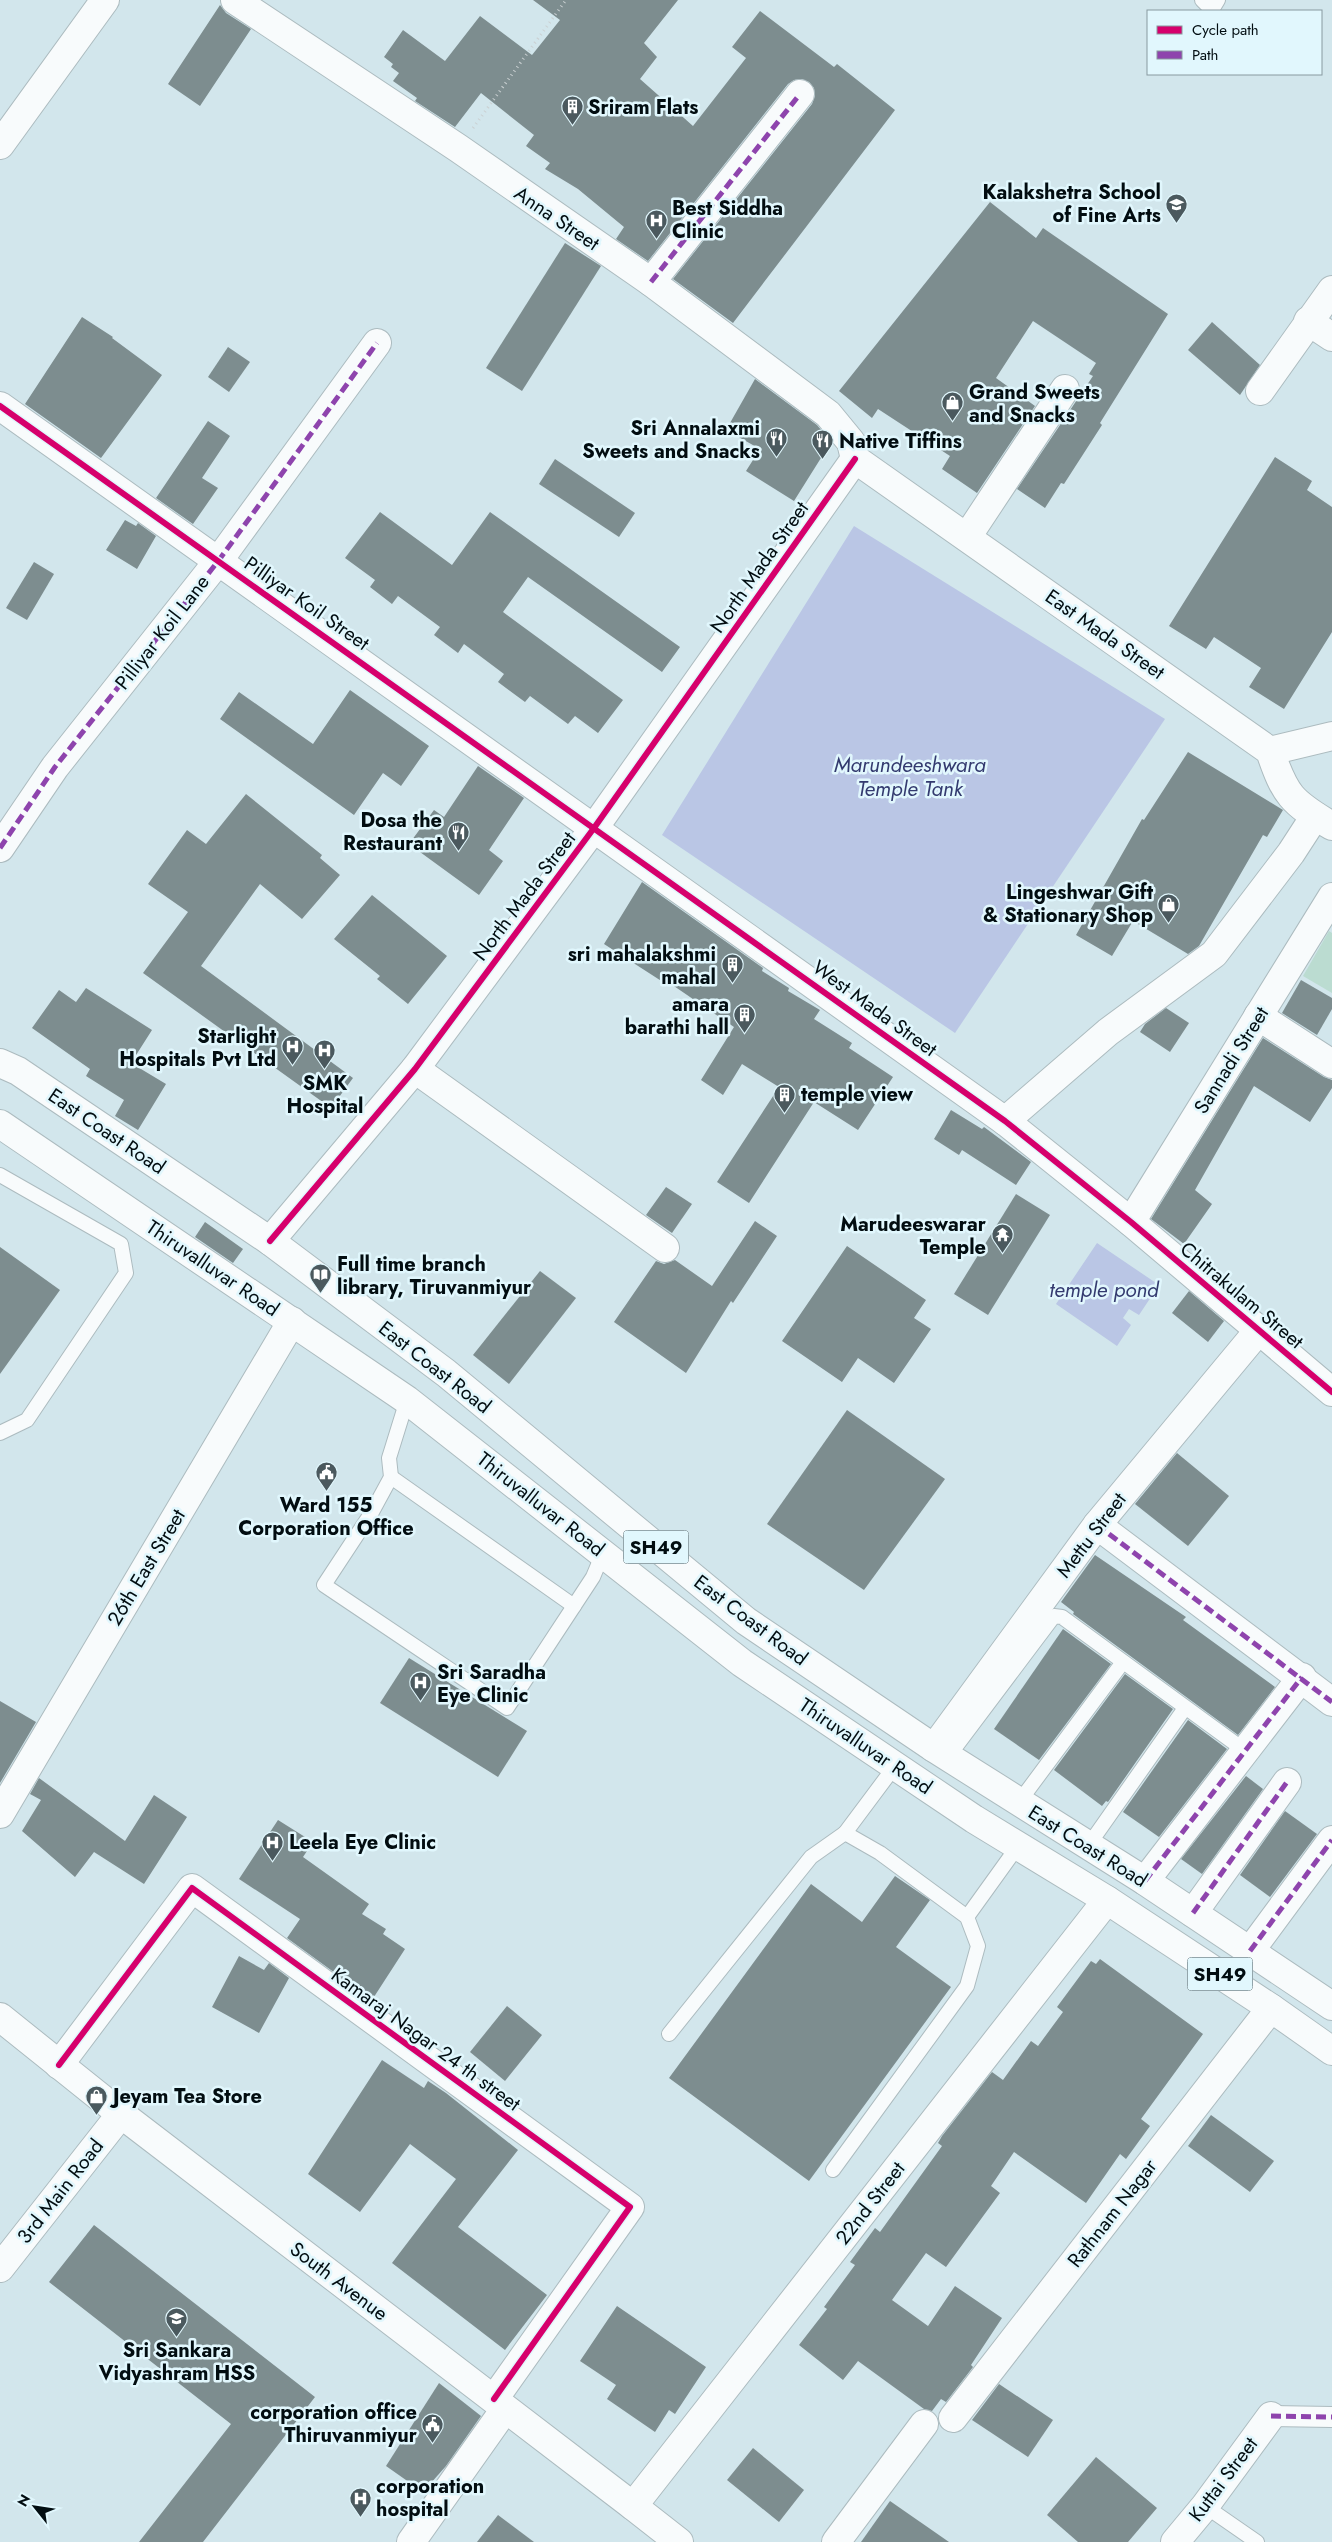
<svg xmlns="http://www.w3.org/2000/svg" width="1332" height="2542" viewBox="0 0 1332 2542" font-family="Jost,sans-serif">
  <rect width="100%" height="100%" fill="#d2e6ec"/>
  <path fill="#bbdcd1" d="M1329,931l3,2v60l-29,-17z"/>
  <g fill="#bac6e5">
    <path d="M854,526l311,193 -210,314 -293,-198z"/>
    <path d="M1097,1243l62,42 -20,30 -10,-6 -6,9 8,7 -14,21 -61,-42z"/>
  </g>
  <g fill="#7d8d8f">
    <path d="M533,0h145l-34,43 13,14 -17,22 53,47 53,-68 -14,-11 28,-36 74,56 3,-3 58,46 -162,213 -60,-44 139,-175 3,-8 -1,-8 -5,-6 -7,-3 -8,1 -6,4 -140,177 -32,-22 8,-12 -46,-38 -33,-20 5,-6 -24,-17 8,-11 -53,-42 -26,34 -40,-26 2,-3 -24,-17 6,-8 -8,-6 2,-3 -9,-7 19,-27 42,31 35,-45 52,39 28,-35z"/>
    <path d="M220,5l6,8 25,16 -51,77 -32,-22z"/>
    <path d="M990,202l46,36 7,-10 125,86 -68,109 2,2 -38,59 -3,-1 -16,25 -28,-19 76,-113 -4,-2 7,-11 -63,-42 -37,57 39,28 -58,87 -35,-24 8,-13 -72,-47 -6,9 -33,-27z"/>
    <path d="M565,243l36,23 -79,125 -36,-23z"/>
    <path d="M82,317l31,20 -1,1 50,37 -61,83 -76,-54z"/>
    <path d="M1212,322l48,43 -20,30 -52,-45z"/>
    <path d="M228,347l22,15 -21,30 -21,-15z"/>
    <path d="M755,379l62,46 14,17 -37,59 -48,-30 14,-22 -34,-19z"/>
    <path d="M208,421l22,15 -28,42 16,10 -25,36 -37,-26z"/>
    <path d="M1275,457l37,24 -5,9 25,17v125l-48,77 -35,-22 12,-19 -47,-31 -8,12 -37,-23z"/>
    <path d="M555,459l80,54 -16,24 -80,-53z"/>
    <path d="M380,512l72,53 38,-53 190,135 -18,25 -134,-95 -25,35 120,88 -25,33 -23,-17 -7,8 -38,-28 -5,6 -27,-20 6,-8 -40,-30 -6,9 -24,-18 6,-8 -42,-31 -6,8 -22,-17 5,-7 -30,-22z"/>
    <path d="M125,520l11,6 2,-3 18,13 -19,33 -31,-19z"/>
    <path d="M34,562l20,12 -27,46 -21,-12z"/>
    <path d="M350,690l79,56 -28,40 -18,-13 -29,42 -134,-96 19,-27 74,52z"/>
    <path d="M1188,752l95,58 -16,27 -4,-2 -64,111 -11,8 -55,-33 -21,35 -36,-21 66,-116 2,1z"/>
    <path d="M478,766l46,32 -35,52 14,11 -24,34 -70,-51 25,-34 10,7z"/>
    <path d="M246,794l76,61 -2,3 20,17 -38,44 -42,-35 -59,82 152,112 -22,30 -188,-135 45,-61 -40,-28 39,-54 19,14z"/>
    <path d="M642,882l121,86 -1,3 27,17 -1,3 32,19 -6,9 38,24 -3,5 44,29 -35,53 -44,-28 -65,101 -32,-21 62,-95 -37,-23 -19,31 -22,-15 33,-53 -66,-45 -2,2 -62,-40z"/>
    <path d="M372,895l75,61 -39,48 -31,-25 3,-3 -46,-37z"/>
    <path d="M1301,980l31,18v11l-15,26 -35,-22z"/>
    <path d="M86,988l66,42 -21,33 35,21 -28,46 -23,-14 9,-16 -38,-24 4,-7 -58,-41 27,-38 17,12z"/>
    <path d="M1166,1008l23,15 -19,29 -30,-20 5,-8z"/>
    <path d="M1263,1038l61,39 8,3v8l-22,34 -56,-36 -59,104 17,14 -28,40 -33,-25z"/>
    <path d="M951,1110l31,19 2,-2 47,35 -15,23 -54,-35 -3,5 -25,-16z"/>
    <path d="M666,1187l26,17 -20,29 -26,-18z"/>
    <path d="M1016,1194l34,21 -62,100 -34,-21z"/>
    <path d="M755,1221l22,15 -44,67 -2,-2 -45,72 -72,-51 42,-61 8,3 11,-4 37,26z"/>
    <path d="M205,1222l38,27 -10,14 -38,-26z"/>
    <path d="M847,1246l79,54 -12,18 17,11 -37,54 -36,-25 -16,24 -60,-41z"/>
    <path d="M0,1247l60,43 -60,84z"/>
    <path d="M540,1271l36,27 -67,86 -36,-29z"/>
    <path d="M1189,1291l35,30 -16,21 -36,-29z"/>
    <path d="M847,1410l98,69 -81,111 -97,-66z"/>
    <path d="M1177,1453l52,43 -41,50 -53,-42z"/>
    <path d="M1095,1555l91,62 -3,3 92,67 -37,48 -165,-121 1,-2 -13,-10z"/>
    <path d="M1063,1629l48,35 -72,96 -45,-31z"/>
    <path d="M409,1658l118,73 -29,46 -118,-74z"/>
    <path d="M1125,1674l48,35 -65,93 -2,-1 -4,5 -48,-36z"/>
    <path d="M0,1701l36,21 -36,61z"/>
    <path d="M1188,1720l39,29 -68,88 -36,-25z"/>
    <path d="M1246,1776l17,13 -61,85 -21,-15z"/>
    <path d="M39,1778l86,63 29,-46 33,22 -43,67 -50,-32 -19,25 -53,-46 19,-31 -11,-6z"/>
    <path d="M1285,1811l32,23 -47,63 -30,-22z"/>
    <path d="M278,1820l35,22 -10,15 66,47 -7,10 24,15 -3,5 22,15 -33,51 -85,-62 13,-19 -61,-40z"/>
    <path d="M895,1876l35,24 -34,47 55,40 -142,194 -140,-103 142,-194 51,38z"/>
    <path d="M239,1956l25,14 5,-7 20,15 -30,55 -47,-26z"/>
    <path d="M1100,1959l103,75 -62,85 9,7 -24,33 -6,-5 -34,49 -72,-51 -23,34 9,7 -54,74 -20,-14 -34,47 36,26 27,-40 47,32 -31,47 2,2 -27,35 -5,-3 -9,12 -8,-2 -66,-48 -15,19 -44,-35 28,-36 -3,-2 31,-42 -5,-3 25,-34 5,4 62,-86 -4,-3 4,-7 50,-64 11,8 28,-39 7,5 25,-34 -6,-5 34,-46 5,3z"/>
    <path d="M507,2006l35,29 -37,46 -35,-29z"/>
    <path d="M382,2060l42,28 4,-7 18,12 72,57 -60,77 89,68 -42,55 -113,-87 64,-84 -46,-35 -50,68 -52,-38z"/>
    <path d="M1211,2115l63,46 -24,31 -62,-46z"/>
    <path d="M94,2225l221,172 -112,145h-64l92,-118 -182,-142z"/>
    <path d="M617,2306l89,61 -31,47 -6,-4 -14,22 -48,-33 9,-14 -36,-24z"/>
    <path d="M439,2383l42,33 -35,50 -23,26 -37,-26z"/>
    <path d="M999,2384l54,36 -25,37 -56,-37z"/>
    <path d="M753,2448l51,42 -25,32 -52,-42z"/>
    <path d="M1096,2457l61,51 -29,34h-50l-31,-27z"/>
    <path d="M890,2501l59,41h-88z"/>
    <path d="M498,2515l36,27h-57z"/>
  </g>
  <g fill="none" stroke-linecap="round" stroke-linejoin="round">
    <defs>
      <g id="service">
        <path d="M1202,0l10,10 6,-10"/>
        <path d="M0,1175l121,69 5,29 -99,147 -27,13"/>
        <path d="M407,1400l-18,58 2,19 -19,35 -48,73 183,123 86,-131 10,-24"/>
        <path d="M391,1477l183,129"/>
        <path d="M948,1757l106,-141 8,1 182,133"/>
        <path d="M1019,1802l104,-140"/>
        <path d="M845,1833l50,-67"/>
        <path d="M1088,1846l97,-138"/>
        <path d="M967,1917l51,-71"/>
        <path d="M669,2034l142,-177 34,-24 35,20 87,64 11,29 -11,40 -134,184"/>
        <path d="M1205,2506l52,36"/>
      </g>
      <path id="pedestrian" d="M1271,2416l61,1"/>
      <g id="minor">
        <path d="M235,0l223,148 193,134 177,132 23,28 4,17"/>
        <path d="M0,145l105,-145"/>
        <path d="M651,282l149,-188"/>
        <path d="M1308,321l24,16"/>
        <path d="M1260,391l72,-101"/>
        <path d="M0,406l1005,715 126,101 201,170"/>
        <path d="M855,459l415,292c15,44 21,51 62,75"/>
        <path d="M967,537l98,-148"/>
        <path d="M1270,751l62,-15"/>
        <path d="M0,848l55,-81 164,-207 158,-217"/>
        <path d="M1258,1016l74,48"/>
        <path d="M415,1069l250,179"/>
        <path d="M1005,1121l103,-89 106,-78 77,-101 24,-37"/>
        <path d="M1131,1222l201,-325"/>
        <path d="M270,1241l145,-172 179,-241 261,-369"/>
        <path d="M1097,1525l235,177"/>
        <path d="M934,1748l163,-223 162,-195"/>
        <path d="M0,1814l292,-493"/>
        <path d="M1145,1881l157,-204"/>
        <path d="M1193,1913l94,-131"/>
        <path d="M1250,1951l82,-111"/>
        <path d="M59,2065l133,-177 438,319 -136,192"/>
        <path d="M0,2268l121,-154"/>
        <path d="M953,2418l318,-410"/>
        <path d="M411,2542l94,-133"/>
        <path d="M836,2542l88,-118"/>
        <path d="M1175,2542l30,-36 66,-90"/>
      </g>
      <path id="secondary" d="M633,2506l46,36"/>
      <g id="primary">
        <path d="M0,1063l18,8 252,170 176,132 300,248 188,127 211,133 187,125"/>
        <path d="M0,1124l407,276 335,263 232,156 133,81 164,108 61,43"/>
        <path d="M0,2017l121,97 512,392 474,-606"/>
      </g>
    </defs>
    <use href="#service" stroke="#acbbbf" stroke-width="16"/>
    <use href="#pedestrian" stroke="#acbbbf" stroke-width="22"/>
    <use href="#minor" stroke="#acbbbf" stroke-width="30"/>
    <use href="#secondary" stroke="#acbbbf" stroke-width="30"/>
    <use href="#primary" stroke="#acbbbf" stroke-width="30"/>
    <path stroke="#cad0d2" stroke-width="3" stroke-dasharray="1 4" stroke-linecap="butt" d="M473,128l93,-128"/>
    <use href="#service" stroke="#f8fbfc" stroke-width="14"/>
    <use href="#pedestrian" stroke="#f8fbfc" stroke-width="20"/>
    <use href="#minor" stroke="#f8fbfc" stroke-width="28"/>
    <use href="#secondary" stroke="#f8fbfc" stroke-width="28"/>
    <use href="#primary" stroke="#f8fbfc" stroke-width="28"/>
    <g stroke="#8e44ad" stroke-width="5" stroke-dasharray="10 5" stroke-linecap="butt">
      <path d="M651,282l149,-188"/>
      <path d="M0,848l55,-81 164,-207 158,-217"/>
      <path d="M1097,1525l235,177"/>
      <path d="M1145,1881l157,-204"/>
      <path d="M1193,1913l94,-131"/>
      <path d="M1250,1951l82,-111"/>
      <path d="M1271,2416l61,1"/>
    </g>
    <defs>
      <g id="cycleway">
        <path d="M0,406l1005,715 126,101 201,170"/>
        <path d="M270,1241l145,-172 179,-241 261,-369"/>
        <path d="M59,2065l133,-177 438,319 -136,192"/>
      </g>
    </defs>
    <use href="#cycleway" stroke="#e1f7fd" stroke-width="9"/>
    <use href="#cycleway" stroke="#d6006c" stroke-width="6"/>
  </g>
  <defs>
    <symbol id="building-pin" viewBox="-11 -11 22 30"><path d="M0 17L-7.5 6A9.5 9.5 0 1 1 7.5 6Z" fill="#4b595e" stroke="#e1f7fd"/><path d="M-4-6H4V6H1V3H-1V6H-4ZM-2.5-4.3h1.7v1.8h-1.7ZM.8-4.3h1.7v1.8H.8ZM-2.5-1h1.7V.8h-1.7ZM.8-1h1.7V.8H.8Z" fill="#fff"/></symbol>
    <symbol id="university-pin" viewBox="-11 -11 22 30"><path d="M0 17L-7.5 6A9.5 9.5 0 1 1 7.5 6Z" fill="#4b595e" stroke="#e1f7fd"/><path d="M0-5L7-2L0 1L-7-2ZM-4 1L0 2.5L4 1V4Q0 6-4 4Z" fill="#fff"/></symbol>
    <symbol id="hospital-pin" viewBox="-11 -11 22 30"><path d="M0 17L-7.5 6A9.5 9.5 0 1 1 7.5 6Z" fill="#4b595e" stroke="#e1f7fd"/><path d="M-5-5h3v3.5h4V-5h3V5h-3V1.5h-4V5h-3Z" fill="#fff"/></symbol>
    <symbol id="shop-pin" viewBox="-11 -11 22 30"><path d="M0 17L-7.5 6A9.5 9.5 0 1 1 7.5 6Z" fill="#4b595e" stroke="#e1f7fd"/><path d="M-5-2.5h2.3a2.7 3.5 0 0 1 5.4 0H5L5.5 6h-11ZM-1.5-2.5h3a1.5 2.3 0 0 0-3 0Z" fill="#fff"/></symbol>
    <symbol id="restaurant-pin" viewBox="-11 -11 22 30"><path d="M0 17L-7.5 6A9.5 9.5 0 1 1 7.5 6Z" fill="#4b595e" stroke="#e1f7fd"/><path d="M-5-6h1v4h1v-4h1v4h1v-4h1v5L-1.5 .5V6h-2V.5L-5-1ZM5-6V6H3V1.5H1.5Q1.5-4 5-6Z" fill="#fff"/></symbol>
    <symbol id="temple-pin" viewBox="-11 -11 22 30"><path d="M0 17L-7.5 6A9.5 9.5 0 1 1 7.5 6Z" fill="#4b595e" stroke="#e1f7fd"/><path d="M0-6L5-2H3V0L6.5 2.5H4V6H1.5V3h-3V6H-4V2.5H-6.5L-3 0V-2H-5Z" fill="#fff"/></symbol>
    <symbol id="library-pin" viewBox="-11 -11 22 30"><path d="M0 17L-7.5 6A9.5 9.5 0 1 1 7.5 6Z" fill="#4b595e" stroke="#e1f7fd"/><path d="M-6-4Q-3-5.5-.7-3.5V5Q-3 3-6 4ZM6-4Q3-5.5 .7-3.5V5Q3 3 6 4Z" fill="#fff"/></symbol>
    <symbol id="civic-pin" viewBox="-11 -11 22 30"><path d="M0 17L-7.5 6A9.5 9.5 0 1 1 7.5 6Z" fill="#4b595e" stroke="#e1f7fd"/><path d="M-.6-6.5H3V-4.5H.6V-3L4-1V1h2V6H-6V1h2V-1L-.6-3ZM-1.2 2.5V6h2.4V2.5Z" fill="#fff"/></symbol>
    <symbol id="school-pin" viewBox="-11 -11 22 30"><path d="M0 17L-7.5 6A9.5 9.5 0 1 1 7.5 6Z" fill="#4b595e" stroke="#e1f7fd"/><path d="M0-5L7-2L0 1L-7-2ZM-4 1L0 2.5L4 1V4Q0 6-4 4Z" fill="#fff"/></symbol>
  </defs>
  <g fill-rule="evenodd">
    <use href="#building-pin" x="560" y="94" width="25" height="34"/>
    <use href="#university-pin" x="1164" y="192" width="25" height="34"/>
    <use href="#hospital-pin" x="644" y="208" width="25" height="34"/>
    <use href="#shop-pin" x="940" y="390" width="25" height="34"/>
    <use href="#restaurant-pin" x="764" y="426" width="25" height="34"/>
    <use href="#restaurant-pin" x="810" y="428" width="25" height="34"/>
    <use href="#restaurant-pin" x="446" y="820" width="25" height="34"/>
    <use href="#shop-pin" x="1156" y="892" width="25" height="34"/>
    <use href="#building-pin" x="720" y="952" width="25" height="34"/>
    <use href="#building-pin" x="732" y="1002" width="25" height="34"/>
    <use href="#hospital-pin" x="280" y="1034" width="25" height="34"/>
    <use href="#hospital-pin" x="312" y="1038" width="25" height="34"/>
    <use href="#building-pin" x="772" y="1082" width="25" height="34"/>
    <use href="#temple-pin" x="990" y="1222" width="25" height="34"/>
    <use href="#library-pin" x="308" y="1262" width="25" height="34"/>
    <use href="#civic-pin" x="314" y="1460" width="25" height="34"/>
    <use href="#hospital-pin" x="408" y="1670" width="25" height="34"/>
    <use href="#hospital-pin" x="260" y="1830" width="25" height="34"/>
    <use href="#shop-pin" x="84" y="2084" width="25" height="34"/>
    <use href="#school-pin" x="164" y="2306" width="25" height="34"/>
    <use href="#civic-pin" x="420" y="2412" width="25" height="34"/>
    <use href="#hospital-pin" x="348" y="2486" width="25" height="34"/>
  </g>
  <g text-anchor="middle" stroke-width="5" stroke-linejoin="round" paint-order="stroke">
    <g fill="#e1f7fd" stroke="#455358" stroke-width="1">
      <rect x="623.5" y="1530.5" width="65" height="33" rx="4"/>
      <rect x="1187.5" y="1957.5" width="65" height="33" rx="4"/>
    </g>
    <g font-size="19" font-weight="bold" fill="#020d11">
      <text x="656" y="1554">SH49</text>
      <text x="1220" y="1981">SH49</text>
    </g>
    <g font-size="20" font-weight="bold" fill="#020d11" stroke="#e1f7fd" text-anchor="start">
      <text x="588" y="114">Sriram Flats</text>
      <text x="1161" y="199" text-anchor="end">Kalakshetra School<tspan x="1161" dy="23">of Fine Arts</tspan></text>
      <text x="672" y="215">Best Siddha<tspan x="672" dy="23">Clinic</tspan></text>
      <text x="969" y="399">Grand Sweets<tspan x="969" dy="23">and Snacks</tspan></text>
      <text x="760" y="435" text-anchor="end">Sri Annalaxmi<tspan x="760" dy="23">Sweets and Snacks</tspan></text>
      <text x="839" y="448">Native Tiffins</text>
      <text x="442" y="827" text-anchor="end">Dosa the<tspan x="442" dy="23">Restaurant</tspan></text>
      <text x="1153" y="899" text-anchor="end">Lingeshwar Gift<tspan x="1153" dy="23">&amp; Stationary Shop</tspan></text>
      <text x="716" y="961" text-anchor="end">sri mahalakshmi<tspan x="716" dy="23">mahal</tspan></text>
      <text x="729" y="1011" text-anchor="end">amara<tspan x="729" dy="23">barathi hall</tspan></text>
      <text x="276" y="1043" text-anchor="end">Starlight<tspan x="276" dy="23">Hospitals Pvt Ltd</tspan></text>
      <text x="325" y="1090" text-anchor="middle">SMK<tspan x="325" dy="23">Hospital</tspan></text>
      <text x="801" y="1101">temple view</text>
      <text x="986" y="1231" text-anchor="end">Marudeeswarar<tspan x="986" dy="23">Temple</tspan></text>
      <text x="337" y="1271">Full time branch<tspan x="337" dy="23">library, Tiruvanmiyur</tspan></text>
      <text x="326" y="1512" text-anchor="middle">Ward 155<tspan x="326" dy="23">Corporation Office</tspan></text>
      <text x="437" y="1679">Sri Saradha<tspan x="437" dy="23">Eye Clinic</tspan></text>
      <text x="289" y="1849">Leela Eye Clinic</text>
      <text x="113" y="2103">Jeyam Tea Store</text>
      <text x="177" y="2357" text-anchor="middle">Sri Sankara<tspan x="177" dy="23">Vidyashram HSS</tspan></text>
      <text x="417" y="2419" text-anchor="end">corporation office<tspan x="417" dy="23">Thiruvanmiyur</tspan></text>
      <text x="376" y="2493">corporation<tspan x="376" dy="23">hospital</tspan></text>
    </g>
    <g font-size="20" fill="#020d11" stroke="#e1f7fd">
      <text transform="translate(557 218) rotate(34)" y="7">Anna Street</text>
      <text transform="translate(759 567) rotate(-55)" y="7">North Mada Street</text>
      <text transform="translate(307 603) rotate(35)" y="7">Pilliyar Koil Street</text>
      <text transform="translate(162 632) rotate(-52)" y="7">Pilliyar Koil Lane</text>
      <text transform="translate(1105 634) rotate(35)" y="7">East Mada Street</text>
      <text transform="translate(524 896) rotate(-53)" y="7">North Mada Street</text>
      <text transform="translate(875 1008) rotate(36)" y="7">West Mada Street</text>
      <text transform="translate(1231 1060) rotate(-58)" y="7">Sannadi Street</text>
      <text transform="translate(107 1131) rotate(34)" y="7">East Coast Road</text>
      <text transform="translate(213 1268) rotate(34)" y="7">Thiruvalluvar Road</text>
      <text transform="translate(1242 1295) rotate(40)" y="7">Chitrakulam Street</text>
      <text transform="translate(435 1367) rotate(38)" y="7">East Coast Road</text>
      <text transform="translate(541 1504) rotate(38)" y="7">Thiruvalluvar Road</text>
      <text transform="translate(1091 1535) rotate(-53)" y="7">Mettu Street</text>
      <text transform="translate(146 1567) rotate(-59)" y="7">26th East Street</text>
      <text transform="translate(751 1620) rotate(37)" y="7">East Coast Road</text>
      <text transform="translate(866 1746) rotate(34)" y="7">Thiruvalluvar Road</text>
      <text transform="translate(1088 1846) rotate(32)" y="7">East Coast Road</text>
      <text transform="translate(426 2039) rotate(36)" y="7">Kamaraj Nagar 24 th street</text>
      <text transform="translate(60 2191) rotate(-52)" y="7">3rd Main Road</text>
      <text transform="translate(870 2203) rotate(-52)" y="7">22nd Street</text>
      <text transform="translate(1112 2213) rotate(-52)" y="7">Rathnam Nagar</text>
      <text transform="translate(339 2281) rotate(37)" y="7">South Avenue</text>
      <text transform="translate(1223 2479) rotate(-53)" y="7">Kuttai Street</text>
    </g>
    <g font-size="21" font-style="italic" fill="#333a6f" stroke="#e1f7fd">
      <text x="910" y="772">Marundeeshwara<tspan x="910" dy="24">Temple Tank</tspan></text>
      <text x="1104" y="1297">temple pond</text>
    </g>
  </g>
  <rect x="1147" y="10" width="175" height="65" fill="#e1f7fd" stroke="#88999f"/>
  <rect x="1157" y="26" width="25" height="8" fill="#d6006c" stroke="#88999f"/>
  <text x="1192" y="35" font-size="15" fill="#020d11">Cycle path</text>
  <rect x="1157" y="51" width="25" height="8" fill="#8e44ad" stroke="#88999f"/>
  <text x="1192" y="60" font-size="15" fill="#020d11">Path</text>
  <g transform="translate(35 2507) rotate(300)" stroke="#e1f7fd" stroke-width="4" paint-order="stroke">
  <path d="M0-4L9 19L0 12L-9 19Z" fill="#020d11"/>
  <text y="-8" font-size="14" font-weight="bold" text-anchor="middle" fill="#020d11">N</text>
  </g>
</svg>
